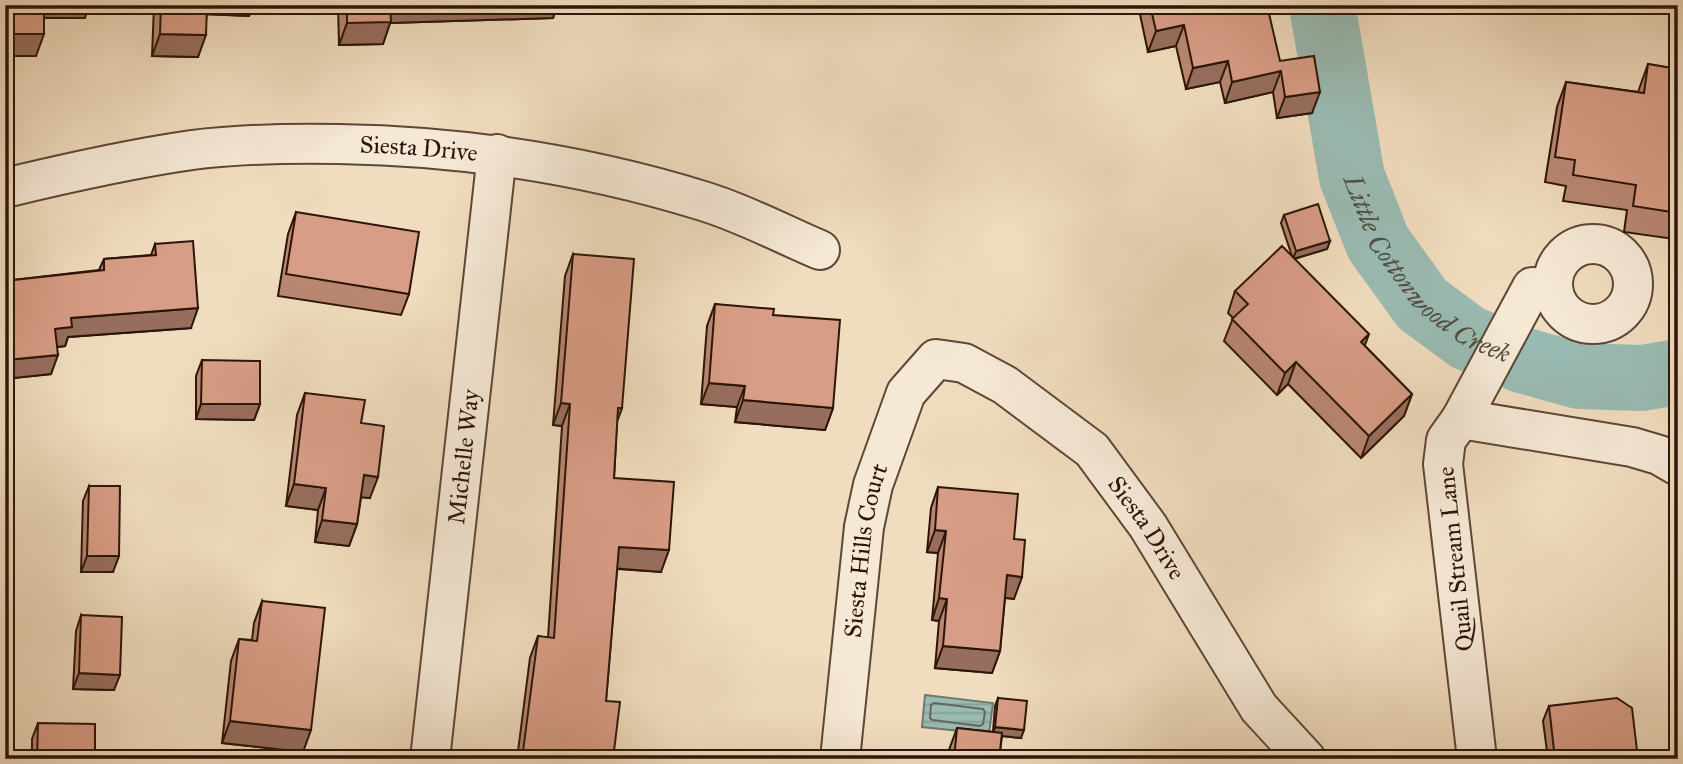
<svg xmlns="http://www.w3.org/2000/svg" width="1683" height="764" viewBox="0 0 1683 764" font-family="'IM FELL Great Primer',serif">
  <defs>
    <pattern id="water-rules" width="6" height="5" patternUnits="userSpaceOnUse" patternTransform="scale(1.75)"><rect width="6" height="5" fill="#9abbb3"/><path d="M0 2.5h6" fill="none" stroke="#85a098"/></pattern>
  </defs>
  <rect width="100%" height="100%" fill="#f0dcbe"/>
  <filter id="stains"><feTurbulence type="fractalNoise" baseFrequency=".00286" numOctaves="4"/><feColorMatrix values="0 0 0 0 .2 0 0 0 0 .09 0 0 0 0 .02 0 0 0 .5 -.17"/></filter>
  <radialGradient id="worn" r=".72"><stop offset=".6" stop-color="#630" stop-opacity="0"/><stop offset="1" stop-color="#630" stop-opacity=".3"/></radialGradient>
  <path fill="url(#water-rules)" stroke="#6e796f" stroke-width="2" d="M925,695l68,8 -4,31 -67,-7z"/>
  <g fill="none" stroke-linecap="round" stroke-linejoin="round">
    <path stroke="#63685e" stroke-width="2" d="M934,703l49,6 2,3 -2,12 -3,2 -48,-6 -2,-2 1,-13z"/>
    <path stroke="#9abbb3" stroke-width="66" id="s1" d="M1322,5l30,172 26,66 44,61 46,34 54,22 57,16 63,2 36,-6"/>
    <defs>
      <g id="minor">
        <path id="s2" d="M5,188c62,-15 124,-29 187,-38 49,-6 98,-7 147,-6 126,2 244,20 364,57 40,12 79,33 117,49"/>
        <circle cx="1593" cy="284" r="40"/>
        <path d="M1461,419l71,-132 21,1"/>
        <path id="s3" d="M430,759l67,-605"/>
        <path id="s4" d="M840,759l24,-232 9,-42 33,-92 30,-34 28,4 41,22 87,65 56,76 111,182 47,51"/>
        <path d="M1477,759l-34,-295 3,-24 15,-21 171,28 27,8 19,11"/>
      </g>
    </defs>
    <use href="#minor" stroke="#5d4736" stroke-width="42"/>
    <use href="#minor" stroke="#f5e8d5" stroke-width="38"/>
  </g>
  <g fill="#ba8773" stroke="#2c1508" stroke-width="2">
    <path d="M154,5h113l-14,1 -4,10 -42,-2 -9,43 -46,-1z"/>
    <path d="M338,5h219l-4,13 -163,5 -7,21 -44,1z"/>
    <path d="M1138,5h105l69,108 -35,5 -4,-26 -48,11 -5,-21 -34,7 -10,-43 -28,6z"/>
    <path d="M1648,64l30,5v161l-4,9 -50,-7 3,-22 -64,-9 3,-15 -21,-4 12,-75 9,-25 72,10z"/>
    <path d="M296,212l113,82 -8,21 -123,-19 10,-62z"/>
    <path d="M1284,215l46,26 -3,8 -33,10 71,87 47,48 -8,22 -43,42 -73,-74 -11,11 -53,-54 9,-23 -5,-5 7,-22 57,-35 -11,-33z"/>
    <path d="M155,244l36,84 -123,9 -3,9 -8,1 -6,27 -46,5v-98l94,-11 5,-11 47,-4z"/>
    <path d="M573,254l49,154 -5,13 -3,57 47,94 -44,-3 -11,132 7,58h-96l13,-101 8,-22 10,2 14,-212 -9,-1 12,-149z"/>
    <path d="M715,304l58,11 60,93 -8,22 -90,-8 2,-15 -36,-3 6,-78z"/>
    <path d="M202,360l58,44 -6,16 -58,-1v-43z"/>
    <path d="M305,393l56,30 9,75 -9,-1 -4,27 -8,22 -34,-4 3,-32 -32,-4 11,-91z"/>
    <path d="M89,486l24,86h-32l2,-71z"/>
    <path d="M938,487l76,52v60l-9,-1 -5,53 -8,22 -57,-5 4,-47 -7,-1 6,-67 -11,-1 4,-44z"/>
    <path d="M262,601l41,151 -81,-9 9,-82 8,-22 13,1 2,-17z"/>
    <path d="M81,615l33,75 -41,-1 3,-58z"/>
    <path d="M998,698l23,40 -19,-2 -3,23h-51l1,-9 8,-22 36,4 2,-26z"/>
    <path d="M1549,706l89,53h-90l-5,-38z"/>
    <path d="M38,723l57,36h-63v-20z"/>
  </g>
  <g fill="#976e5e" stroke="#2c1508" stroke-width="2">
    <path d="M41,5h48l-4,13h-49z"/>
    <path d="M203,5h64l-14,1 -4,10 -49,-2z"/>
    <path d="M389,5h168l-4,13 -163,5 -7,21 -44,1 8,-22z"/>
    <path d="M1184,25l-8,21 -28,6 8,-21z"/>
    <path d="M5,34h39l-8,22h-31z"/>
    <path d="M160,34l46,1 -8,22 -46,-1z"/>
    <path d="M1228,61l-8,21 -34,7 7,-21z"/>
    <path d="M1281,71l-8,21 -48,11 7,-21z"/>
    <path d="M1320,92l-8,21 -35,5 8,-21z"/>
    <path d="M1330,241l-3,8 -34,10 3,-8z"/>
    <path d="M198,308l-7,20 -123,9 -3,9 -17,2 7,-19 16,-11z"/>
    <path d="M1369,334l-8,22v-14z"/>
    <path d="M58,355l-7,19 -46,5v-13l2,-6z"/>
    <path d="M1296,362l-8,22 -11,11 8,-22z"/>
    <path d="M709,383l36,3 -8,21 -36,-3z"/>
    <path d="M1412,394l-8,22 -43,42 8,-22z"/>
    <path d="M743,400l90,8 -8,22 -90,-8z"/>
    <path d="M561,403l9,1 -8,22 -9,-1z"/>
    <path d="M201,404h59l-6,16 -58,-1z"/>
    <path d="M618,408h4l-8,22z"/>
    <path d="M364,475l14,2 -8,21 -14,-1z"/>
    <path d="M294,484l32,4 -8,22 -32,-4z"/>
    <path d="M322,520l35,4 -8,22 -34,-4z"/>
    <path d="M935,530l11,1 -8,22 -11,-1z"/>
    <path d="M619,547l50,3 -8,22 -50,-4z"/>
    <path d="M87,556h32l-6,16h-32z"/>
    <path d="M1007,575l15,2 -8,22 -15,-2z"/>
    <path d="M939,598l8,1 -8,22 -7,-1z"/>
    <path d="M943,646l57,5 -8,22 -57,-5z"/>
    <path d="M79,673l41,2 -6,15 -41,-1z"/>
    <path d="M230,721l81,9 -8,22 -81,-9z"/>
    <path d="M995,727l29,3 -3,8 -29,-3z"/>
  </g>
  <g fill="#d89d86" stroke="#2c1508" stroke-width="2">
    <rect x="5" y="5" width="39" height="29"/>
    <path d="M161,5h46l-1,30 -46,-1z"/>
    <path d="M347,5h43l1,17 -44,1z"/>
    <path d="M1150,5h117l13,56 34,-5 6,36 -35,5 -4,-26 -49,11 -4,-21 -35,7 -9,-43 -28,6z"/>
    <path d="M1648,64l30,5v144l-45,-7 3,-21 -63,-10 2,-15 -20,-3 11,-75 78,11z"/>
    <path d="M1318,204l12,37 -34,10 -12,-36z"/>
    <path d="M296,212l123,20 -10,62 -123,-20z"/>
    <path d="M193,241l5,67 -127,10 1,9 -17,2 3,26 -51,5 1,10 -3,1v-90l99,-11v-11l52,-4 -1,-11z"/>
    <path d="M1282,246l87,88 -8,8 51,52 -43,42 -73,-74 -11,11 -53,-54 16,-15 -13,-13z"/>
    <path d="M573,254l61,5 -12,149h-4l-4,70 60,4 -5,68 -50,-3 -13,154 14,1 -7,57h-91l16,-123 16,2 16,-234 -9,-1z"/>
    <path d="M715,304l59,5 -1,6 67,5 -7,88 -90,-8 2,-14 -36,-3z"/>
    <path d="M202,360l58,1v43h-59z"/>
    <path d="M305,393l60,7 -4,23 23,3 -6,51 -14,-2 -7,49 -35,-4 4,-32 -32,-4z"/>
    <path d="M89,486h31l-1,70h-32z"/>
    <path d="M938,487l80,7 -4,45 11,1 -3,37 -15,-2 -7,76 -57,-5 4,-47 -8,-1 7,-67 -11,-1z"/>
    <path d="M262,601l63,7 -14,122 -81,-9 9,-82 18,2z"/>
    <path d="M81,615l41,2 -2,58 -41,-2z"/>
    <path d="M998,698l29,3 -3,29 -29,-3z"/>
    <path d="M1617,698l15,10 6,51h-83l-6,-53z"/>
    <path d="M38,723l57,1v35h-58z"/>
    <path d="M957,728l45,5 -3,26h-45z"/>
    <path d="M1141,752l41,7h-42z"/>
  </g>
  <g text-anchor="middle" stroke-width="5" stroke-linejoin="round" paint-order="stroke">
    <g font-size="24" fill="#2c1508" stroke="#f5e8d5">
      <text dy="8" stroke="none"><textPath href="#s2" startOffset="418">Siesta Drive</textPath></text>
      <text dy="8" stroke="none"><textPath href="#s3" startOffset="304">Michelle Way</textPath></text>
      <text dy="8" stroke="none"><textPath href="#s4" startOffset="698">Siesta Drive</textPath></text>
      <text dy="8" stroke="none"><textPath href="#s4" startOffset="210">Siesta Hills Court</textPath></text>
      <text transform="translate(1455 559) rotate(-96)" y="8">Quail Stream Lane</text>
    </g>
    <g font-size="26" font-style="italic" fill="#524f44" stroke="#f5e8d5">
      <text dy="9" stroke="none"><textPath href="#s1" startOffset="298">Little Cottonwood Creek</textPath></text>
    </g>
  </g>
  <rect width="1683" height="764" fill="none" stroke="#f0dcbe" stroke-width="28"/>
  <rect x="7" y="7" width="1669" height="750" fill="none" stroke="#2c1508" stroke-width="3.5"/>
  <rect x="14" y="14" width="1655" height="736" fill="none" stroke="#2c1508" stroke-width="2"/>
  <rect width="100%" height="100%" filter="url(#stains)"/>
  <rect width="100%" height="100%" fill="url(#worn)"/>
</svg>
